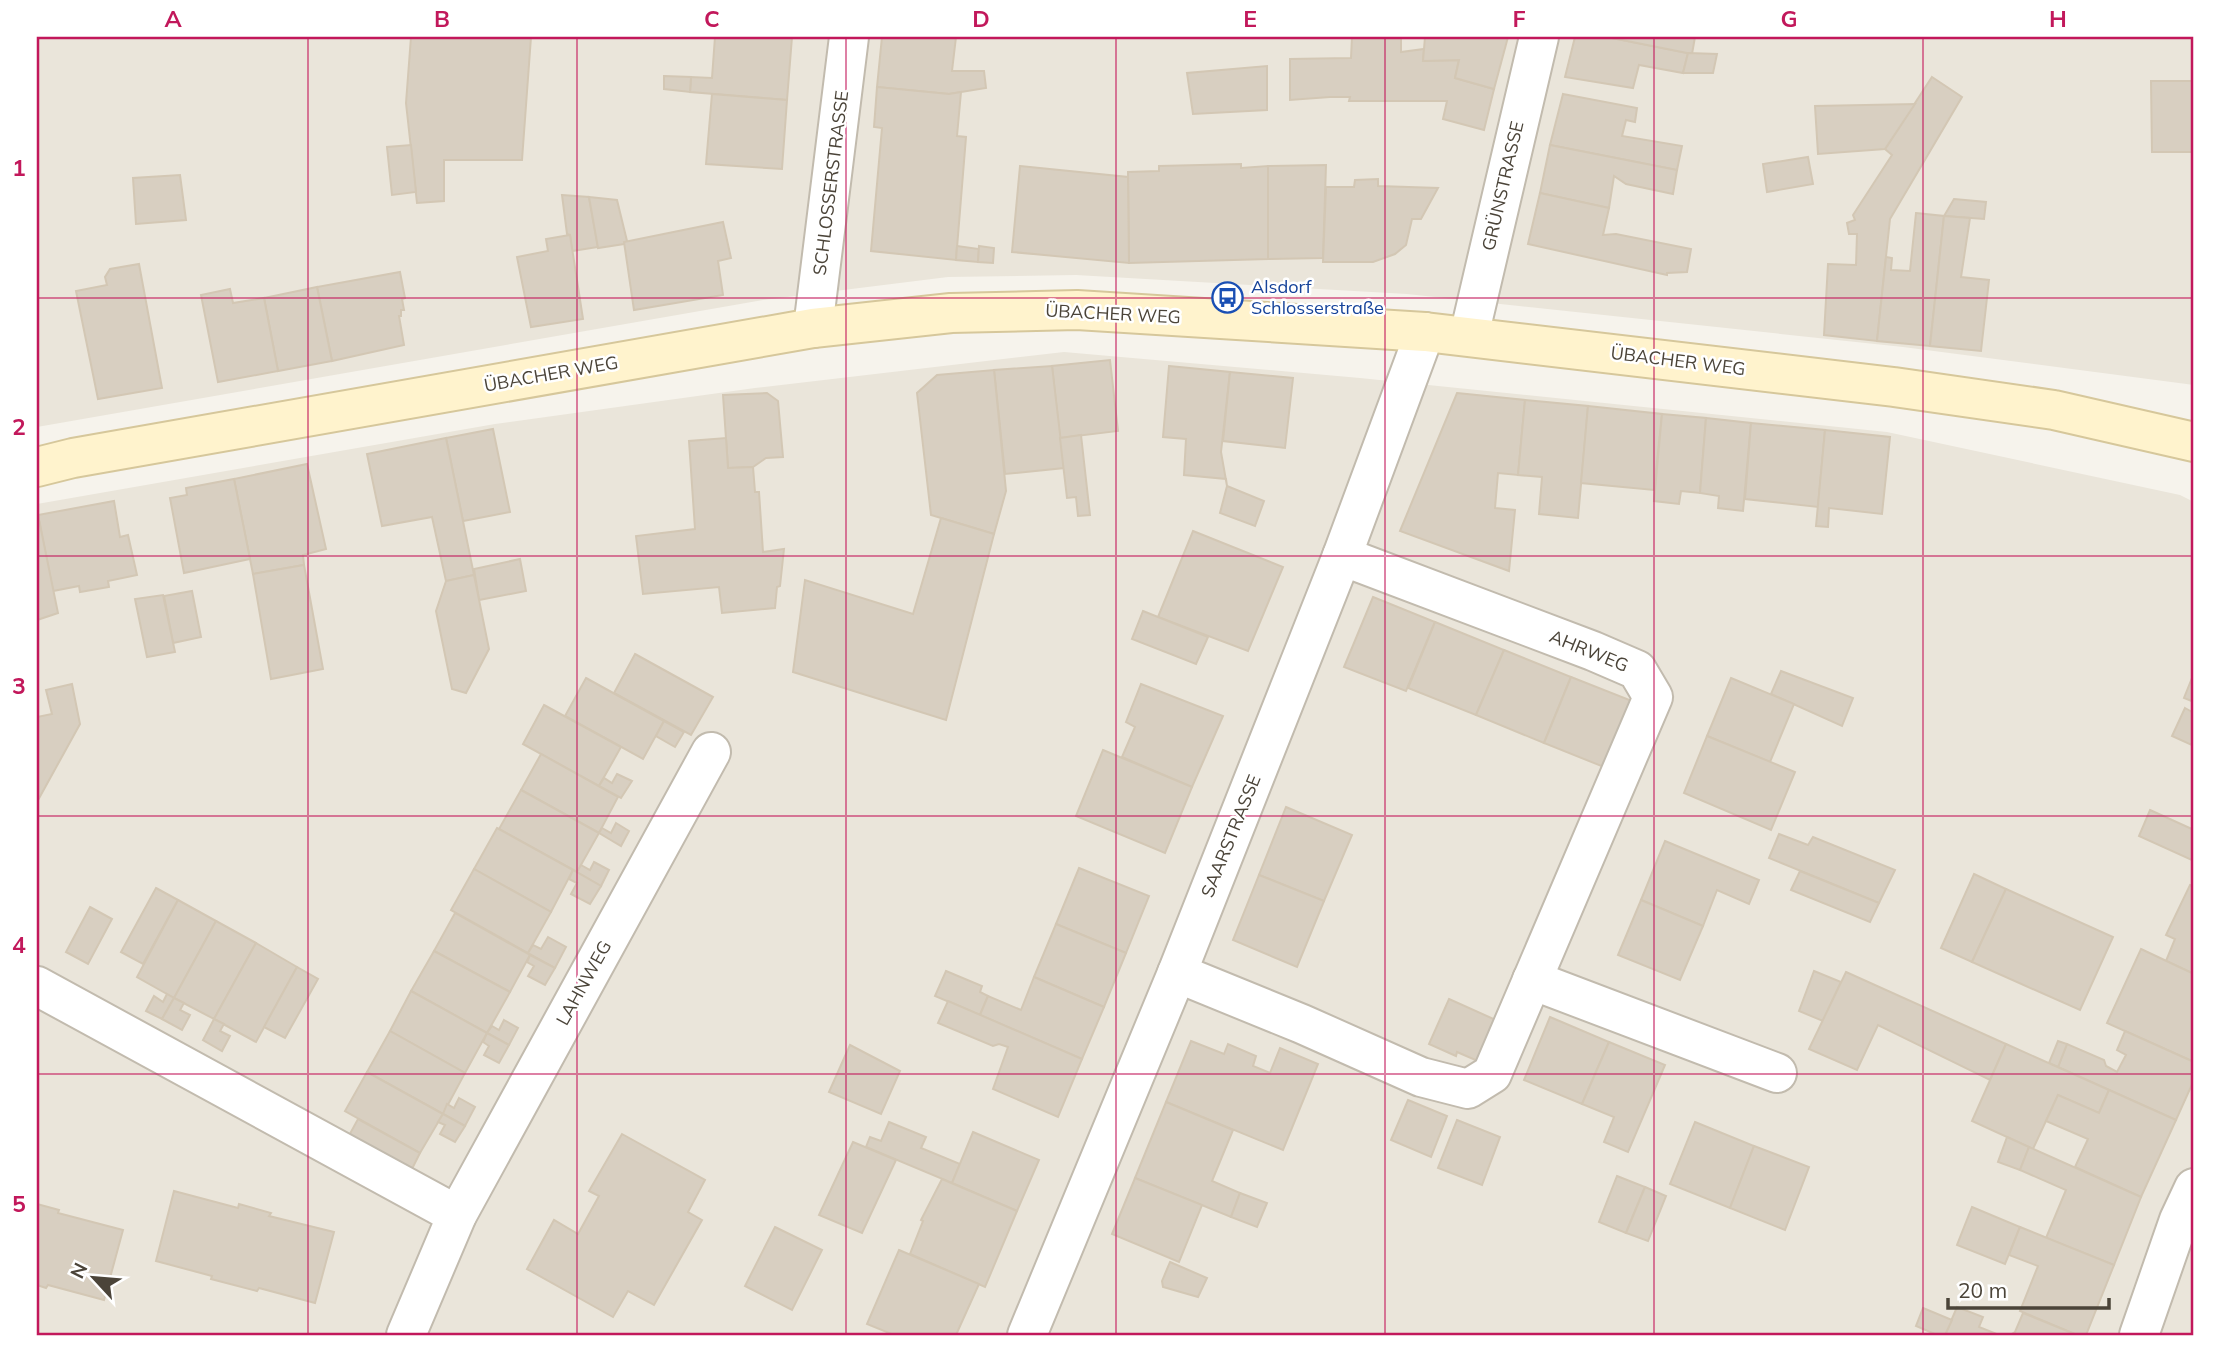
<svg xmlns="http://www.w3.org/2000/svg" width="2231" height="1372" viewBox="0 0 2231 1372" font-family="Mulish,sans-serif">
  <rect width="100%" height="100%" fill="#f6f3ec"/>
  <g fill="#eae5da">
    <path d="M37,37h2157v348l-291,-38 -496,-53 -331,-19 -128,2 -185,23 -726,127z"/>
    <path d="M1064,352l296,26 527,54 293,63 14,7v833h-2157v-831l458,-80 260,-36z"/>
  </g>
  <g fill="#d8cfc1" stroke="#d3c7b4" stroke-width="2">
    <path d="M411,37h120l-9,123h-78v41l-27,2 -11,-100z"/>
    <path d="M715,37h77l-5,63 -97,-8 1,-15 21,1z"/>
    <path d="M882,37h74l-4,34h32l2,17 -37,6 -72,-7z"/>
    <path d="M1352,37h49v15l23,-3 -1,12 36,-1 -4,18 39,11 -10,41 -41,-11 4,-18h-98l1,-4h-20l-40,3v-41l61,-1z"/>
    <path d="M1425,37h83l-14,52 -39,-11 4,-18 -36,1z"/>
    <path d="M1575,37h32l81,16 -5,20 -44,-8 -6,23 -68,-11z"/>
    <path d="M1607,37h88l-3,17z"/>
    <path d="M1688,53l29,1 -4,19h-30z"/>
    <path d="M1267,66v44l-74,4 -6,-41z"/>
    <path d="M664,76l27,1 -1,15 -26,-3z"/>
    <path d="M1932,77l30,20 -72,122 -13,122 -53,-6 4,-71 28,1 1,-31h-8l-2,-11 8,-3 -2,-5 39,-60 -7,-6z"/>
    <path d="M2151,81h43v71h-42z"/>
    <path d="M877,87l72,7 12,-2 -4,44 9,1 -10,123 -85,-9 11,-123 -8,-1z"/>
    <path d="M712,94l75,6 -5,69 -76,-5z"/>
    <path d="M1563,94l74,14 -2,14 -9,-2 -4,16 60,10 -5,24 -127,-25z"/>
    <path d="M1915,104l-30,45 -67,5 -3,-48z"/>
    <path d="M411,145l5,47 -24,3 -5,-48z"/>
    <path d="M1550,145l127,25 -4,24 -47,-10 -12,-8 -5,32 -69,-15z"/>
    <path d="M1808,157l5,27 -46,8 -4,-28z"/>
    <path d="M1241,164v4l27,-2v93l-139,4 -1,-91 31,-1v-5z"/>
    <path d="M1326,165l-3,93 -55,1v-93z"/>
    <path d="M1020,166l108,11 1,86 -117,-11z"/>
    <path d="M180,175l6,45 -50,4 -3,-46z"/>
    <path d="M1378,179v7l60,2 -17,31h-9l-6,26 -11,9 -22,8h-50l3,-75h28l1,-7z"/>
    <path d="M1540,193l69,15 -6,27 13,-1 75,15 -4,23 -20,1v2l-139,-31z"/>
    <path d="M562,195l27,2 9,50 -26,4 -2,-16 -3,-1z"/>
    <path d="M589,197l28,3 10,41 -3,3 -26,4z"/>
    <path d="M1954,199l32,3 -2,17 -40,-3z"/>
    <path d="M1916,213l28,3 -14,130 -53,-5 9,-84 6,1 -1,12 19,1z"/>
    <path d="M1944,216l26,2 -9,59 28,3 -8,71 -51,-5z"/>
    <path d="M723,222l8,36 -13,3 5,34 -89,15 -10,-68z"/>
    <path d="M570,235l13,84 -52,8 -14,-70 31,-6 -2,-12z"/>
    <path d="M957,246l22,3 -1,13 -22,-2z"/>
    <path d="M979,246l15,2 -1,15 -15,-1z"/>
    <path d="M139,264l23,124 -64,11 -22,-108 31,-6 -2,-8 5,-8z"/>
    <path d="M400,272l5,26 -3,1 2,11h-3v6h-2l5,29 -72,16 -15,-74z"/>
    <path d="M317,287l15,74 -54,10 -14,-73z"/>
    <path d="M230,289l3,14 31,-5 14,73 -60,11 -17,-87z"/>
    <path d="M1110,360l8,71 -58,7 -8,-72z"/>
    <path d="M1052,366l12,102 -59,6 -11,-104z"/>
    <path d="M1169,366l61,6 -9,80 6,34 -1,-7 -42,-4 2,-36 -23,-2z"/>
    <path d="M994,370l12,121 -12,43 -63,-19 -14,-122 20,-18z"/>
    <path d="M1230,372l63,6 -8,70 -62,-7z"/>
    <path d="M767,393l11,8 5,56 -17,1 -13,9 -25,1 -5,-73z"/>
    <path d="M1457,393l68,7 -7,75 -20,-2 -3,35 20,2 -6,61 -109,-40z"/>
    <path d="M1525,400l63,6 -10,112 -39,-4 3,-37 -24,-2z"/>
    <path d="M1588,406l74,8 -8,76 -73,-7z"/>
    <path d="M1662,414l44,4 -6,75 -19,-2 -2,13 -25,-3z"/>
    <path d="M1706,418l45,5 -8,88 -25,-3 1,-12 -19,-3z"/>
    <path d="M1751,423l74,7 -7,77 -73,-8z"/>
    <path d="M493,429l17,83 -47,9 -17,-83z"/>
    <path d="M1825,430l65,7 -8,77 -53,-6 -1,19 -12,-1z"/>
    <path d="M1081,435l9,80 -12,1 -2,-19 -9,1 -7,-60z"/>
    <path d="M446,438l28,137 -28,6 -14,-64 -50,9 -15,-72z"/>
    <path d="M726,438l2,30 25,-1 2,25h4l4,60 21,-3 -4,37 -3,1 -2,21 -53,5 -3,-26 -76,7 -7,-58 59,-7 -6,-88z"/>
    <path d="M307,464l19,85 -23,6 1,10 -51,9 -19,-95z"/>
    <path d="M234,479l16,80 -66,14 -14,-75 17,-3 -1,-7z"/>
    <path d="M1227,486l37,15 -9,25 -35,-13z"/>
    <path d="M114,501l6,36 8,-2 9,40 -29,6 1,6 -29,5 -1,-6 -26,5 -15,-76z"/>
    <path d="M38,515l20,98 -21,7v-104z"/>
    <path d="M941,518l53,16 -48,186 -153,-48 12,-92 108,34z"/>
    <path d="M1193,531l90,36 -35,84 -90,-34z"/>
    <path d="M520,559l6,32 -47,9 -5,-31z"/>
    <path d="M304,565l19,104 -52,10 -18,-105z"/>
    <path d="M474,575l15,74 -23,44 -14,-4 -16,-78 10,-30z"/>
    <path d="M192,591l9,46 -28,6 -9,-47z"/>
    <path d="M163,595l12,57 -28,5 -12,-58z"/>
    <path d="M1373,597l62,25 -29,69 -62,-24z"/>
    <path d="M1143,611l65,26 -12,27 -64,-25z"/>
    <path d="M1435,622l69,28 -28,65 -68,-27z"/>
    <path d="M1504,650l67,27 -27,66 -68,-28z"/>
    <path d="M635,654l78,43 -22,38 -77,-42z"/>
    <path d="M1781,671l72,27 -11,28 -71,-32z"/>
    <path d="M2194,673v29l-10,-4z"/>
    <path d="M1571,677l61,24 -28,66 -60,-24z"/>
    <path d="M586,678l78,43 -21,38 -78,-43z"/>
    <path d="M1731,678l63,26 -24,58 -63,-26z"/>
    <path d="M72,684l8,40 -43,78v-85l15,-3 -6,-24z"/>
    <path d="M1141,684l82,32 -31,71 -70,-30 13,-30 -9,-5z"/>
    <path d="M544,705l77,42 -22,39 -76,-42z"/>
    <path d="M2185,708l9,5v33l-22,-10z"/>
    <path d="M664,721l20,11 -9,15 -19,-11z"/>
    <path d="M1707,736l88,36 -24,58 -87,-37z"/>
    <path d="M1103,750l89,37 -27,66 -89,-37z"/>
    <path d="M541,754l77,43 -19,36 -78,-43z"/>
    <path d="M617,774l15,7 -11,17 -22,-12 5,-8 8,5z"/>
    <path d="M521,790l78,43 -22,39 -78,-43z"/>
    <path d="M1286,807l66,28 -28,66 -65,-26z"/>
    <path d="M2150,810l44,20v31l-55,-25z"/>
    <path d="M616,823l13,8 -8,15 -22,-13 3,-5 9,5z"/>
    <path d="M497,828l76,42 -22,42 -77,-43z"/>
    <path d="M1779,834l29,11 5,-8 82,33 -16,33 -110,-45z"/>
    <path d="M1665,841l94,39 -10,24 -32,-14 -14,36 -62,-26z"/>
    <path d="M594,862l15,8 -8,16 -24,-14 4,-7 9,5z"/>
    <path d="M1079,868l70,28 -23,57 -70,-29z"/>
    <path d="M474,869l77,43 -23,41 -77,-43z"/>
    <path d="M573,870l28,16 -11,18 -19,-10 6,-11 -8,-4z"/>
    <path d="M1800,871l79,32 -9,19 -79,-32z"/>
    <path d="M1974,874l32,15 -34,73 -31,-14z"/>
    <path d="M1259,875l65,26 -27,66 -64,-27z"/>
    <path d="M2190,885l4,2v87l-28,-13 9,-22 -9,-4z"/>
    <path d="M156,888l22,12 -35,64 -22,-12z"/>
    <path d="M2006,889l107,48 -33,73 -108,-48z"/>
    <path d="M178,900l38,21 -42,77 -37,-21z"/>
    <path d="M1641,900l62,26 -23,54 -62,-25z"/>
    <path d="M90,907l22,12 -24,45 -22,-12z"/>
    <path d="M455,913l75,42 -20,37 -76,-41z"/>
    <path d="M216,921l40,22 -42,76 -40,-21z"/>
    <path d="M1056,924l70,29 -22,54 -70,-30z"/>
    <path d="M548,937l18,10 -11,21 -27,-15 5,-8 8,4z"/>
    <path d="M256,943l41,24 -41,75 -42,-23z"/>
    <path d="M2141,949l53,25v88l-87,-39z"/>
    <path d="M434,951l76,41 -23,41 -76,-42z"/>
    <path d="M530,955l25,13 -10,17 -17,-9 6,-10 -7,-4z"/>
    <path d="M297,967l21,12 -33,59 -21,-11z"/>
    <path d="M946,971l36,15 -2,6 8,4 -8,19 -45,-19z"/>
    <path d="M1814,971l27,11 -18,39 -24,-10z"/>
    <path d="M1846,972l160,72 -16,36 -112,-55 -21,45 -48,-21z"/>
    <path d="M1034,977l70,30 -22,52 -102,-44 8,-19 33,14z"/>
    <path d="M411,991l76,42 -22,40 -75,-42z"/>
    <path d="M167,994l7,4 -12,21 -16,-8 8,-15 9,6z"/>
    <path d="M174,998l10,5 -4,7 10,5 -8,15 -20,-11z"/>
    <path d="M1449,999l49,22 -18,41 -23,-10 -1,4 -27,-12z"/>
    <path d="M948,1001l134,58 -24,58 -65,-28 15,-42 -9,-3 -6,2 -55,-23z"/>
    <path d="M1550,1017l59,25 -27,62 -58,-24z"/>
    <path d="M214,1019l10,5 -4,7 10,5 -8,15 -19,-11z"/>
    <path d="M504,1020l14,8 -9,17 -22,-12 5,-7 7,4z"/>
    <path d="M390,1031l75,42 -22,41 -76,-42z"/>
    <path d="M2125,1031l69,31v18l-18,40 -118,-53 9,-23 37,16 2,6 11,6 9,-17 -9,-5z"/>
    <path d="M487,1033l22,12 -10,18 -15,-8 5,-9 -6,-4z"/>
    <path d="M1191,1041l33,13 4,-10 28,12 -3,10 17,7 10,-25 38,16 -35,86 -117,-48z"/>
    <path d="M2058,1041l9,3 -9,23 -9,-4z"/>
    <path d="M1609,1042l56,23 -37,87 -24,-10 10,-25 -32,-13z"/>
    <path d="M2006,1044l103,46 -10,23 -41,-18 -25,54 -61,-28z"/>
    <path d="M850,1045l50,26 -19,43 -52,-22z"/>
    <path d="M367,1072l76,42 -23,39 -75,-42z"/>
    <path d="M2109,1090l67,30 -35,77 -66,-30 13,-28 -42,-18 12,-26 41,18z"/>
    <path d="M459,1098l16,9 -10,19 -22,-12 4,-10 7,4z"/>
    <path d="M1408,1100l39,16 -16,41 -40,-17z"/>
    <path d="M1166,1102l67,28 -21,51 28,12 -9,24 -96,-39z"/>
    <path d="M443,1114l22,12 -10,16 -15,-8 5,-9 -7,-3z"/>
    <path d="M358,1119l62,34 -11,22 -63,-34z"/>
    <path d="M1457,1120l43,17 -18,48 -44,-17z"/>
    <path d="M889,1122l37,15 -5,11 39,16 -8,19 -86,-36 4,-10 11,4z"/>
    <path d="M1695,1122l59,24 -24,62 -60,-24z"/>
    <path d="M973,1132l66,28 -22,51 -65,-28z"/>
    <path d="M622,1134l83,46 -17,32 14,8 -48,85 -26,-14 -15,26 -86,-48 27,-49 24,14 21,-38 -10,-5z"/>
    <path d="M2007,1137l22,10 -9,23 -22,-8z"/>
    <path d="M853,1142l43,18 -34,73 -43,-18z"/>
    <path d="M1754,1146l55,21 -24,63 -55,-22z"/>
    <path d="M2029,1147l112,50 -27,68 -68,-27 20,-48 -46,-20z"/>
    <path d="M1617,1176l28,11 -19,46 -27,-11z"/>
    <path d="M1135,1178l67,27 -23,57 -67,-28z"/>
    <path d="M942,1179l75,32 -32,76 -75,-33 13,-33 -2,-1z"/>
    <path d="M1645,1187l21,9 -18,45 -22,-8z"/>
    <path d="M174,1191l64,17 1,-4 32,9 -2,3 65,16 -19,71 -56,-15 -2,3 -46,-12 1,-3 -56,-15z"/>
    <path d="M1240,1193l27,10 -10,24 -26,-10z"/>
    <path d="M37,1204l22,6 -1,3 65,17 -19,70 -56,-15 -2,3 -9,-3z"/>
    <path d="M1972,1207l48,20 -15,37 -48,-19z"/>
    <path d="M775,1227l47,23 -30,60 -47,-24z"/>
    <path d="M2020,1227l94,38 -28,70h-9l-57,-24 18,-45 -29,-11z"/>
    <path d="M899,1250l80,34 -23,51h-62l-27,-11z"/>
    <path d="M1170,1262l37,16 -9,19 -35,-10 -1,-6z"/>
    <path d="M1957,1307l26,10 -4,10 20,8h-54z"/>
    <path d="M1923,1308l29,12 -7,15h-8l-21,-9z"/>
    <path d="M2023,1313l54,22h-67l5,-3z"/>
  </g>
  <g fill="none" stroke-linecap="round" stroke-linejoin="round">
    <defs>
      <g id="street">
        <path d="M813,328l36,-291"/>
        <path d="M1469,336l70,-299"/>
        <path d="M1177,973l125,51 119,53 47,12 24,-15 161,-377 -16,-27 -44,-19 -251,-95"/>
        <path d="M1532,980l245,93"/>
        <path d="M37,986l420,229"/>
        <path d="M406,1335l51,-120 254,-463"/>
        <path d="M1027,1335l150,-362 165,-417 83,-224"/>
        <path d="M2139,1335l40,-115 15,-32"/>
      </g>
      <path id="secondary" d="M37,467l36,-9 740,-130 138,-15 126,-3 348,22 469,55 160,23 140,32"/>
    </defs>
    <use href="#street" stroke="#c2bbae" stroke-width="42"/>
    <use href="#secondary" stroke="#d6c79b" stroke-width="42"/>
    <use href="#street" stroke="#fff" stroke-width="38"/>
    <use href="#secondary" stroke="#fff3cd" stroke-width="38"/>
  </g>
  <path fill="none" stroke="#c2185b" stroke-width="2" stroke-opacity="0.55" d="M308,37v1298M577,37v1298M846,37v1298M1116,37v1298M1385,37v1298M1654,37v1298M1923,37v1298M37,298h2157M37,556h2157M37,816h2157M37,1074h2157"/>
  <defs>
    <symbol id="bus-ring" viewBox="-11 -11 22 22"><circle r="9.5" fill="#fff" stroke="#1a4fb4" stroke-width="1.5"/><path d="M-5-6H5V4H4V6H2V4H-2V6H-4V4H-5ZM-3.5-4V0h7V-4ZM-3.5 1.2v1.5H-2V1.2ZM2 1.2v1.5H3.5V1.2Z" fill="#1a4fb4"/></symbol>
  </defs>
  <g fill-rule="evenodd">
    <use href="#bus-ring" x="1210" y="280" width="35" height="35"/>
  </g>
  <g text-anchor="middle" stroke-width="5" stroke-linejoin="round" paint-order="stroke">
    <g font-size="18" fill="#4b4439" stroke="#fff">
      <text transform="translate(831 183) rotate(-83)" y="6">SCHLOSSERSTRASSE</text>
      <text transform="translate(1503 186) rotate(-77)" y="6">GRÜNSTRASSE</text>
      <text transform="translate(1113 314) rotate(3)" y="6">ÜBACHER WEG</text>
      <text transform="translate(1678 361) rotate(7)" y="6">ÜBACHER WEG</text>
      <text transform="translate(551 374) rotate(-10)" y="6">ÜBACHER WEG</text>
      <text transform="translate(1589 651) rotate(22)" y="6">AHRWEG</text>
      <text transform="translate(1231 836) rotate(-68)" y="6">SAARSTRASSE</text>
      <text transform="translate(584 983) rotate(-61)" y="6">LAHNWEG</text>
    </g>
    <g font-size="18" fill="#164399" stroke="#fff" text-anchor="start">
      <text x="1251" y="293">Alsdorf<tspan x="1251" dy="21">Schlosserstraße</tspan></text>
    </g>
  </g>
  <rect width="2231" height="1372" fill="none" stroke="#ffffff" stroke-width="77"/>
  <g transform="translate(94 1278) rotate(296)" stroke="#ffffff" stroke-width="5" paint-order="stroke">
  <path d="M0-5L12 26L0 18L-12 26Z" fill="#4b4439"/>
  <text y="-10" font-size="19" font-weight="bold" text-anchor="middle" fill="#4b4439">N</text>
  </g>
  <path d="M1948 1298v10h161v-10" fill="none" stroke="#4b4439" stroke-width="3.5"/>
  <text x="1958" y="1298" font-size="21" fill="#4b4439" stroke="#ffffff" stroke-width="5" paint-order="stroke">20 m</text>
  <rect x="38" y="38" width="2154" height="1296" fill="none" stroke="#c2185b" stroke-width="2.5"/>
  <g font-size="23" text-anchor="middle" font-weight="bold" fill="#c2185b">
    <text x="173" y="27">A</text>
    <text x="442" y="27">B</text>
    <text x="712" y="27">C</text>
    <text x="981" y="27">D</text>
    <text x="1250" y="27">E</text>
    <text x="1519" y="27">F</text>
    <text x="1789" y="27">G</text>
    <text x="2058" y="27">H</text>
    <text x="19" y="176">1</text>
    <text x="19" y="435">2</text>
    <text x="19" y="694">3</text>
    <text x="19" y="953">4</text>
    <text x="19" y="1212">5</text>
  </g>
</svg>
